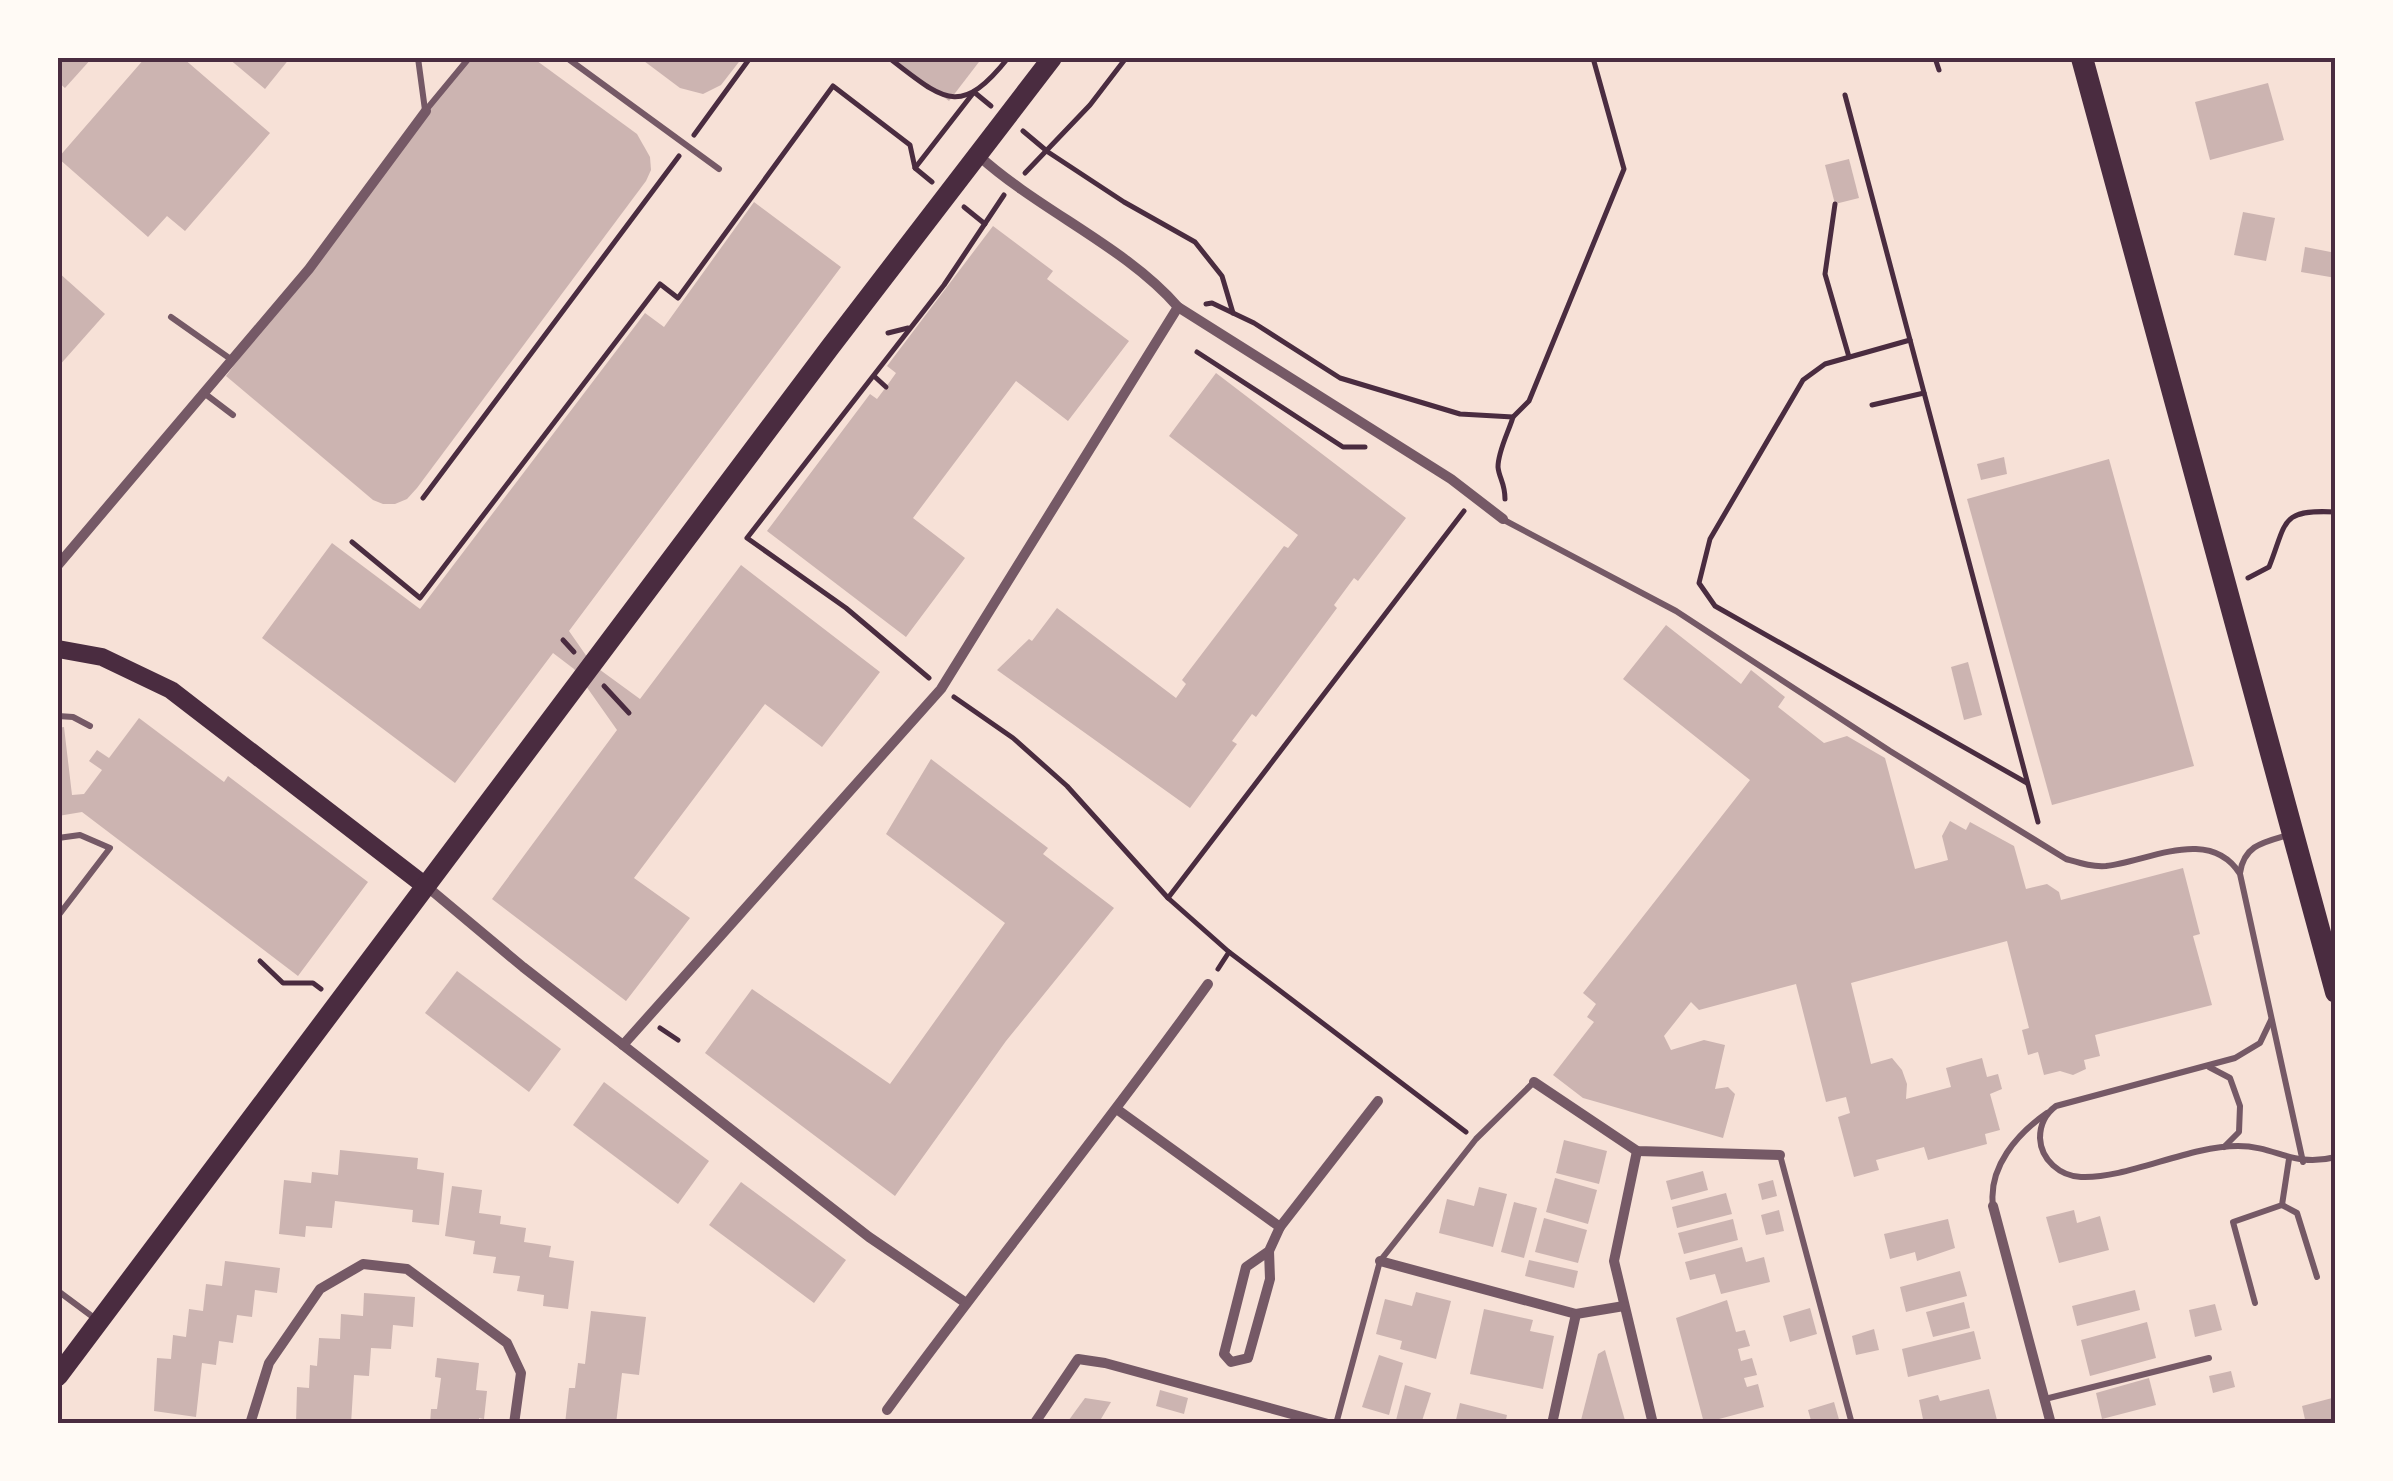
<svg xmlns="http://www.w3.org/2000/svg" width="2393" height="1481" viewBox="0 0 2393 1481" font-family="Montserrat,sans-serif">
  <rect width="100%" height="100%" fill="#f7e1d7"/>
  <g fill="#ccb4b1">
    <path d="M58,58h34l-27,30 -7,-6z"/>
    <path d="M145,58h38l87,75 -85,98 -18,-15 -19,21 -90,-79z"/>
    <path d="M228,58h62l-25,31z"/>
    <path d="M465,58h68l104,76 13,23 1,13 -5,11 -229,307 -10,11 -12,5h-12l-10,-4 -147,-124z"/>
    <path d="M640,58h102l-21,27 -18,9 -23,-6z"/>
    <path d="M893,58h89l-33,43z"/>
    <path d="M2268,83l16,57 -74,20 -15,-58z"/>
    <path d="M1849,159l10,39 -24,6 -10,-39z"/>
    <path d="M754,202l87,65 -272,364 23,33 48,35 101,-134 139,107 -58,75 -57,-43 -131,174 56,40 -64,83 -134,-102 125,-169 -43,-61 -21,-16 -98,130 -193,-145 70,-95 88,66 225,-296 19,14z"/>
    <path d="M2243,212l32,6 -9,43 -32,-6z"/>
    <path d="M993,226l60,45 -6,8 82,62 -61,80 -52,-40 -103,137 52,40 -59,79 -139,-106 103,-137 7,5 9,-12 10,-14 -9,-7z"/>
    <path d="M2305,247l31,6v25l-35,-6z"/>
    <path d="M58,272l47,42 -47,53z"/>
    <path d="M1216,373l190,145 -48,63 -4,-3 -20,27 3,3 -81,109 -4,-3 -20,27 5,3 -47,64 -193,-138 32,-31 3,2 25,-33 119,90 10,-14 -4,-4 102,-134 4,2 10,-13 -129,-99z"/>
    <path d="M2004,457l3,17 -26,6 -4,-16z"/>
    <path d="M2109,459l85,307 -142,39 -85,-306z"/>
    <path d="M1666,625l75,59 10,-14 34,27 -7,10 46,36 23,-7 38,22 30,111 33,-9 -6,-24 8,-15 16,9 4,-8 44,24 12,43 21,-5 12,8 2,8 122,-32 17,66 -7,2 19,69 -117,30 5,21 -16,4 2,9 -13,6 -13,-4 -16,4 -6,-23 -10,3 -6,-25 7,-2 -22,-87 -156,42 20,81 21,-6 10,12 5,14 -1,15 45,-12 -5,-19 36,-10 5,19 11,-3 4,15 -12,5 10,36 -15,4 2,10 -59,16 -4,-13 -48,13 3,10 -25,7 -16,-60 12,-4 -4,-16 -20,5 -30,-118 -97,26 -8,-8 -27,34 7,14 33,-10 21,5 -10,44 13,-2 7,7 -12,44 -140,-40 -30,-23 41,-53 -7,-5 9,-13 -13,-11 167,-213 -127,-101z"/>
    <path d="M1968,662l14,53 -18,5 -13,-53z"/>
    <path d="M139,718l85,64 4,-6 140,106 -70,94 -216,-164 -24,4v-88l6,-1 8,68 12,-1 18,-24 -13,-9 8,-11 12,8z"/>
    <path d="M931,759l117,89 -5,6 71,54 -108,133 -111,155 -190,-143 47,-64 138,95 115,-161 -119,-89z"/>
    <path d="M457,971l104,78 -32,43 -104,-79z"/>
    <path d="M604,1082l105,79 -31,43 -105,-79z"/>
    <path d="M1564,1140l43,11 -8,33 -43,-11z"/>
    <path d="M340,1150l78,8 -1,11 27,4 -5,52 -27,-3 1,-12 -78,-9 -3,27 -26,-2 -1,11 -26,-3 5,-54 27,3 1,-11 26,3z"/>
    <path d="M1703,1171l5,19 -37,10 -5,-19z"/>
    <path d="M1555,1178l42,12 -9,34 -42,-12z"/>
    <path d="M1773,1180l4,16 -15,4 -4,-16z"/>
    <path d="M741,1182l105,78 -32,43 -105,-78z"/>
    <path d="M452,1186l30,4 -3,23 22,3 -1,8 26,4 -2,14 27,4 -2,11 25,4 -6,48 -25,-3 1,-11 -27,-4 3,-15 -27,-3 3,-16 -23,-3 2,-13 -30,-5z"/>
    <path d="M1479,1187l28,7 -14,53 -54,-14 8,-34 27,7z"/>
    <path d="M1726,1193l6,21 -55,14 -5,-21z"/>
    <path d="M1514,1202l23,6 -13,50 -23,-6z"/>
    <path d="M1779,1210l5,21 -18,4 -5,-20z"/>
    <path d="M2074,1210l3,13 23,-7 9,34 -50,13 -13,-46z"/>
    <path d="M1544,1218l43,12 -9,33 -43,-11z"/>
    <path d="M1733,1219l5,21 -54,14 -6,-21z"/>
    <path d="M1948,1219l7,29 -38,13 -2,-9 -25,7 -6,-25z"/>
    <path d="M1742,1247l4,15 18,-5 6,25 -49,12 -6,-20 -25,6 -5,-18z"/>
    <path d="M1529,1260l49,11 -4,17 -49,-12z"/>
    <path d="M225,1261l55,7 -3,25 -22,-3 -3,27 -15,-2 -4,28 -14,-2 -3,24 -14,-2 -6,54 -42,-6 3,-53 14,1 2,-24 13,2 3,-28 14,2 3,-27 16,2z"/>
    <path d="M1960,1271l7,25 -61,16 -6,-25z"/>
    <path d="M2135,1290l5,20 -63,16 -5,-20z"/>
    <path d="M1416,1292l35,9 -15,58 -36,-10 2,-8 -26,-7 9,-35 27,7z"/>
    <path d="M364,1293l51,4 -2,30 -20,-2 -2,24 -20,-1 -2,28 -15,-1 -3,49h-55l1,-37 12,1 1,-23 7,1 2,-28 21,1 1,-25 22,2z"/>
    <path d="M1727,1300l9,32 9,-2 5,16 -12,3 3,12 11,-3 5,17 -13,3 3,9 11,-3 6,23 -60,16 -28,-105z"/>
    <path d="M1964,1302l6,26 -37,9 -7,-25z"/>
    <path d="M2215,1304l7,26 -27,7 -6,-27z"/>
    <path d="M1810,1308l7,26 -27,8 -7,-26z"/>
    <path d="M1484,1309l49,11 -3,11 24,5 -11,53 -73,-15z"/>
    <path d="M591,1311l55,6 -7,58 -17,-2 -6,51h-51l4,-36h6l3,-25 7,1z"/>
    <path d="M2147,1322l9,36 -66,18 -9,-36z"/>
    <path d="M1874,1329l5,21 -23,5 -4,-19z"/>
    <path d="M1974,1331l7,28 -73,18 -6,-28z"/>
    <path d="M1605,1350l21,74h-46l18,-70z"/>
    <path d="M1379,1355l24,8 -14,52 -27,-8z"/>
    <path d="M437,1358l42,5 -3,27 11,1 -3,28 -5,-1v6h-49l1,-15h6l4,-31 -6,-1z"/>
    <path d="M2231,1371l4,16 -22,6 -4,-17z"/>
    <path d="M2149,1378l7,27 -54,14 -6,-26z"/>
    <path d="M1405,1385l26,8 -10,31h-26z"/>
    <path d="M1989,1389l8,31 -15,4h-58l-5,-24 19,-5 2,6z"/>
    <path d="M1160,1390l28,8 -4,16 -28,-8z"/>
    <path d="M2336,1397v27h-30l-4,-18z"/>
    <path d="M1085,1398l26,4 -13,22h-32z"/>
    <path d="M1834,1402l6,21 -28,1 -4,-14z"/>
    <path d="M1460,1403l47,12 -2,9h-50z"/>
  </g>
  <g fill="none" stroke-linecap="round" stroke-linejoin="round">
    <g stroke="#4a2c40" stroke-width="5">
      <path d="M889,58c53,40 70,62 119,0"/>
      <path d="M1935,58l4,12"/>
      <path d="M1845,95l193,727"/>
      <path d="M1023,131l25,21 76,50 71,40 27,34 11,37"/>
      <path d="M694,135l56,-77"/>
      <path d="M915,168l59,-76 17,14"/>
      <path d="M1025,173l65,-68 36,-47"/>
      <path d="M1835,204l-10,70 24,83"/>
      <path d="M964,207l21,17"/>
      <path d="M1206,304l6,-1 42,20 86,55 120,36 53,3 16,-16 95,-232 -31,-111"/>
      <path d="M888,333l20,-5"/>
      <path d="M1910,340l-85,24 -22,16 -93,159 -11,44 16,23 312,177"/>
      <path d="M1197,352l146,95h22"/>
      <path d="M874,376l12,11"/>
      <path d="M1872,405l52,-12"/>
      <path d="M423,498l256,-342"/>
      <path d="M1505,499c0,-16 -6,-21 -7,-32 0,-16 11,-36 15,-50"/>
      <path d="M352,542l68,56 240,-314 18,14 155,-212 77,59 5,23 17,14"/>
      <path d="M2248,578l21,-11c18,-45 10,-58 67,-55"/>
      <path d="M563,640l11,12"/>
      <path d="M929,678l-83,-70 -99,-70 197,-253 60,-90"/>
      <path d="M604,686l25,27"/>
      <path d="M954,697l59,41 54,48 101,112 61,54 237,180"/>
      <path d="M1168,898l296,-387"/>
      <path d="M260,961l23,22h30l8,6"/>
      <path d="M1218,969l11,-17"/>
      <path d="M660,1028l18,12"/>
    </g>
    <g stroke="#755966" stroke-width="6">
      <path d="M418,58l7,52"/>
      <path d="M567,58l152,111"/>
      <path d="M426,110l43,-52"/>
      <path d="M171,317l61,43"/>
      <path d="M204,393l29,22"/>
      <path d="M1504,520l172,91 214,140 176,108c14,4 26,8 40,7 43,-5 104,-40 134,8l63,288"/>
      <path d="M58,716l15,1 17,9"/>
      <path d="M58,838l22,-3 30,13 -52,68"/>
      <path d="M2240,873c4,-28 24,-31 48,-38"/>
      <path d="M2271,1020l-11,23 -25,15 -179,48c-11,8 -16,18 -16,32 1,22 20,38 41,39 46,2 107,-31 157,-31 39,0 54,22 98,11"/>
      <path d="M2209,1067l21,11 10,28 -1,26 -15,15"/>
      <path d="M1780,1155l72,269"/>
      <path d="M2282,1205l15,8 20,64"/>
      <path d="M1993,1206c-5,-39 24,-72 54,-93"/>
      <path d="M58,1291l39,29"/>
      <path d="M2255,1303l-22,-81 49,-17 7,-46"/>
      <path d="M2045,1399l164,-41"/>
      <path d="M1336,1424l44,-163 96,-122 58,-57"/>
    </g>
    <g stroke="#755966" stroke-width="10">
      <path d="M979,156c61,55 147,91 199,151l273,172 52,40"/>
      <path d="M58,565l251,-296 117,-158"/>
      <path d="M425,885l98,82 346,270 97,66"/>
      <path d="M623,1045l318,-356 237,-382"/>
      <path d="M1534,1082l103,69 143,4"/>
      <path d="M1118,1110l162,117"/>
      <path d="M1637,1151l-23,110 39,163"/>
      <path d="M1993,1206l58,218"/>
      <path d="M1269,1251l1,28 -22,79 -17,4 -7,-8 22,-87 23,-16 11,-24 98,-126"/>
      <path d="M1380,1261l196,53 48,-8"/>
      <path d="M887,1410c105,-144 217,-281 321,-426"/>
      <path d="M250,1424l19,-61 51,-74 43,-25 44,5 100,74 14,30 -7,51"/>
      <path d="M1034,1424l44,-65 27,4 223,61"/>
      <path d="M1552,1424l24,-110"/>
    </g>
    <path stroke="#4a2c40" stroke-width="18" d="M58,649l44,8 69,33 253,195"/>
    <path stroke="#4a2c40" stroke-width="20" d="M58,1376l773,-1030 221,-288"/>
    <path stroke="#4a2c40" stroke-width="22" d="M2082,58l254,934"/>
  </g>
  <rect width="2393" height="1481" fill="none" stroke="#fffaf5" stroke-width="120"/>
  <rect x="60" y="60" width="2273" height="1361" fill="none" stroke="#4a2c40" stroke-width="4"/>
</svg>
